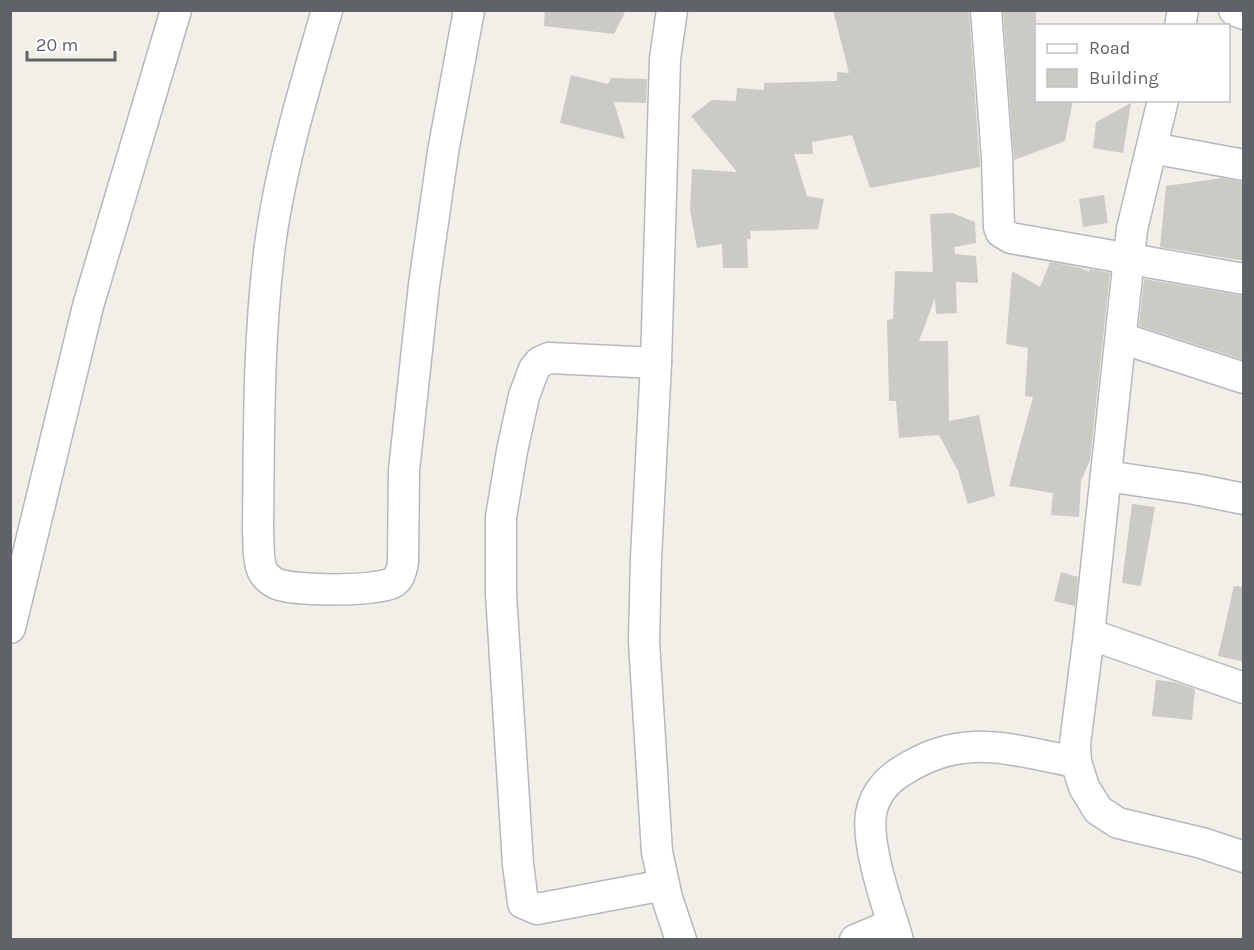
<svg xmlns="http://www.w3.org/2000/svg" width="1254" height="950" viewBox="0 0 1254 950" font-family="Karla,sans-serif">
  <rect width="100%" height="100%" fill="#f1efe8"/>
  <g fill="#cccac5">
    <path d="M545,10h81l-12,24 -70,-8z"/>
    <path d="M833,10h136l11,157 -110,21 -18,-53 -40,7 1,12h-19l13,42 17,3 -6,30 -68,2 1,8h-4l1,29h-25l-1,-24 -25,4 -7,-38 2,-41 45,3 -46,-56 21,-16 24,1 1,-13 27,2v-7l73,-2v-9l12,1z"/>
    <path d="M1003,10h33v90h37l-8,41 -51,19z"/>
    <path d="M571,75l37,9 3,-6 36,1 -1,24 -32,-1 11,37 -65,-16z"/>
    <path d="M1131,103l-8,50 -30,-5 3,-26z"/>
    <path d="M1222,178l22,4v79l-84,-14 6,-61z"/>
    <path d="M1104,195l4,28 -25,4 -4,-28z"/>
    <path d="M952,213l23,9 1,21 -22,4 1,7 21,2 2,27 -22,-1 1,31 -21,1 -1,-16 -16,43h29l1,80 30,-6 16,81 -27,8 -10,-33 -19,-36 -40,3 -3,-37h-7l-2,-81 6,-1 2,-48 38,1 -3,-58z"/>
    <path d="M1050,262l31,6 9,4 -1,-3 21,4 -20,187 -9,21 -2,36 -28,-2 2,-22 -44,-7 24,-89 -8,-1 3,-48 -22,-4 6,-73 28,16z"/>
    <path d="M1144,279l100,17v64l-105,-34z"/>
    <path d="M1132,504l23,3 -14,79 -19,-3z"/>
    <path d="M1061,572l17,5 -3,29 -21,-5z"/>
    <path d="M1234,586l10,1v75l-26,-6z"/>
    <path d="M1156,680l18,2 21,7 -3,31 -40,-4z"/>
  </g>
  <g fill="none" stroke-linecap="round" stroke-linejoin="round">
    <defs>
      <g id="minor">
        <path d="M327,10c-23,80 -48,161 -58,243 -11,92 -10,185 -11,278 1,12 -1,36 8,45 3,3 8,7 11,8 18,7 101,8 117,-2 6,-4 8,-13 9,-20l1,-92 20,-185 19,-133 26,-142"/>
        <path d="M672,10l-7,49 -9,304 -10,195 -2,84 13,210 10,46 14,42"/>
        <path d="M986,10l11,148 2,69 2,5 10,6 233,41"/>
        <path d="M1234,10l10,4"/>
        <path d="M1180,26l3,-16"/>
        <path d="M1163,100l-31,129 -43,405 -14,110 1,18 8,25 14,23 20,13 84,20 42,14"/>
        <path d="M1152,148l92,17"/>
        <path d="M1121,338l123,40"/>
        <path d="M656,363l-107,-5 -9,4 -6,7 -10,27 -12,55 -11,66v77l17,270 5,39 14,6 127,-24"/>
        <path d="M1106,476l89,13 49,10"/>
        <path d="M10,628l78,-322 88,-296"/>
        <path d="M1089,634l155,54"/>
        <path d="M855,940l38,-16"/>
        <path d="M898,940c-10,-33 -32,-94 -27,-126 3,-19 16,-34 31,-43 61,-40 108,-21 174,-9"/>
      </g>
    </defs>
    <use href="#minor" stroke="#b5b8bc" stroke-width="33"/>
    <use href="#minor" stroke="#fff" stroke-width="30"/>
  </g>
  <rect width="1254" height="950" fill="none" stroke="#5f6368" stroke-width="24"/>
  <rect x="1035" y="24" width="195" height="78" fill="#ffffff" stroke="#bfc1c3" stroke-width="1.5"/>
  <rect x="1047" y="44" width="30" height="9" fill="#ffffff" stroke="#bfc1c3" stroke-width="1.5"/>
  <text x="1089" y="54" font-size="18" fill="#5f6368">Road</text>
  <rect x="1047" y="69" width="30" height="18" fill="#cccac5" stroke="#bfc1c3" stroke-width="1.5"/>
  <text x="1089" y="84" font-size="18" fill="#5f6368">Building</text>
  <path d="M27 51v9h88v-9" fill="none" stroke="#5f6368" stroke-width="3"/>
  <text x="36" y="51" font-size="18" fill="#5f6368" stroke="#ffffff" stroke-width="4.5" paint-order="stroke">20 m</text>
</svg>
